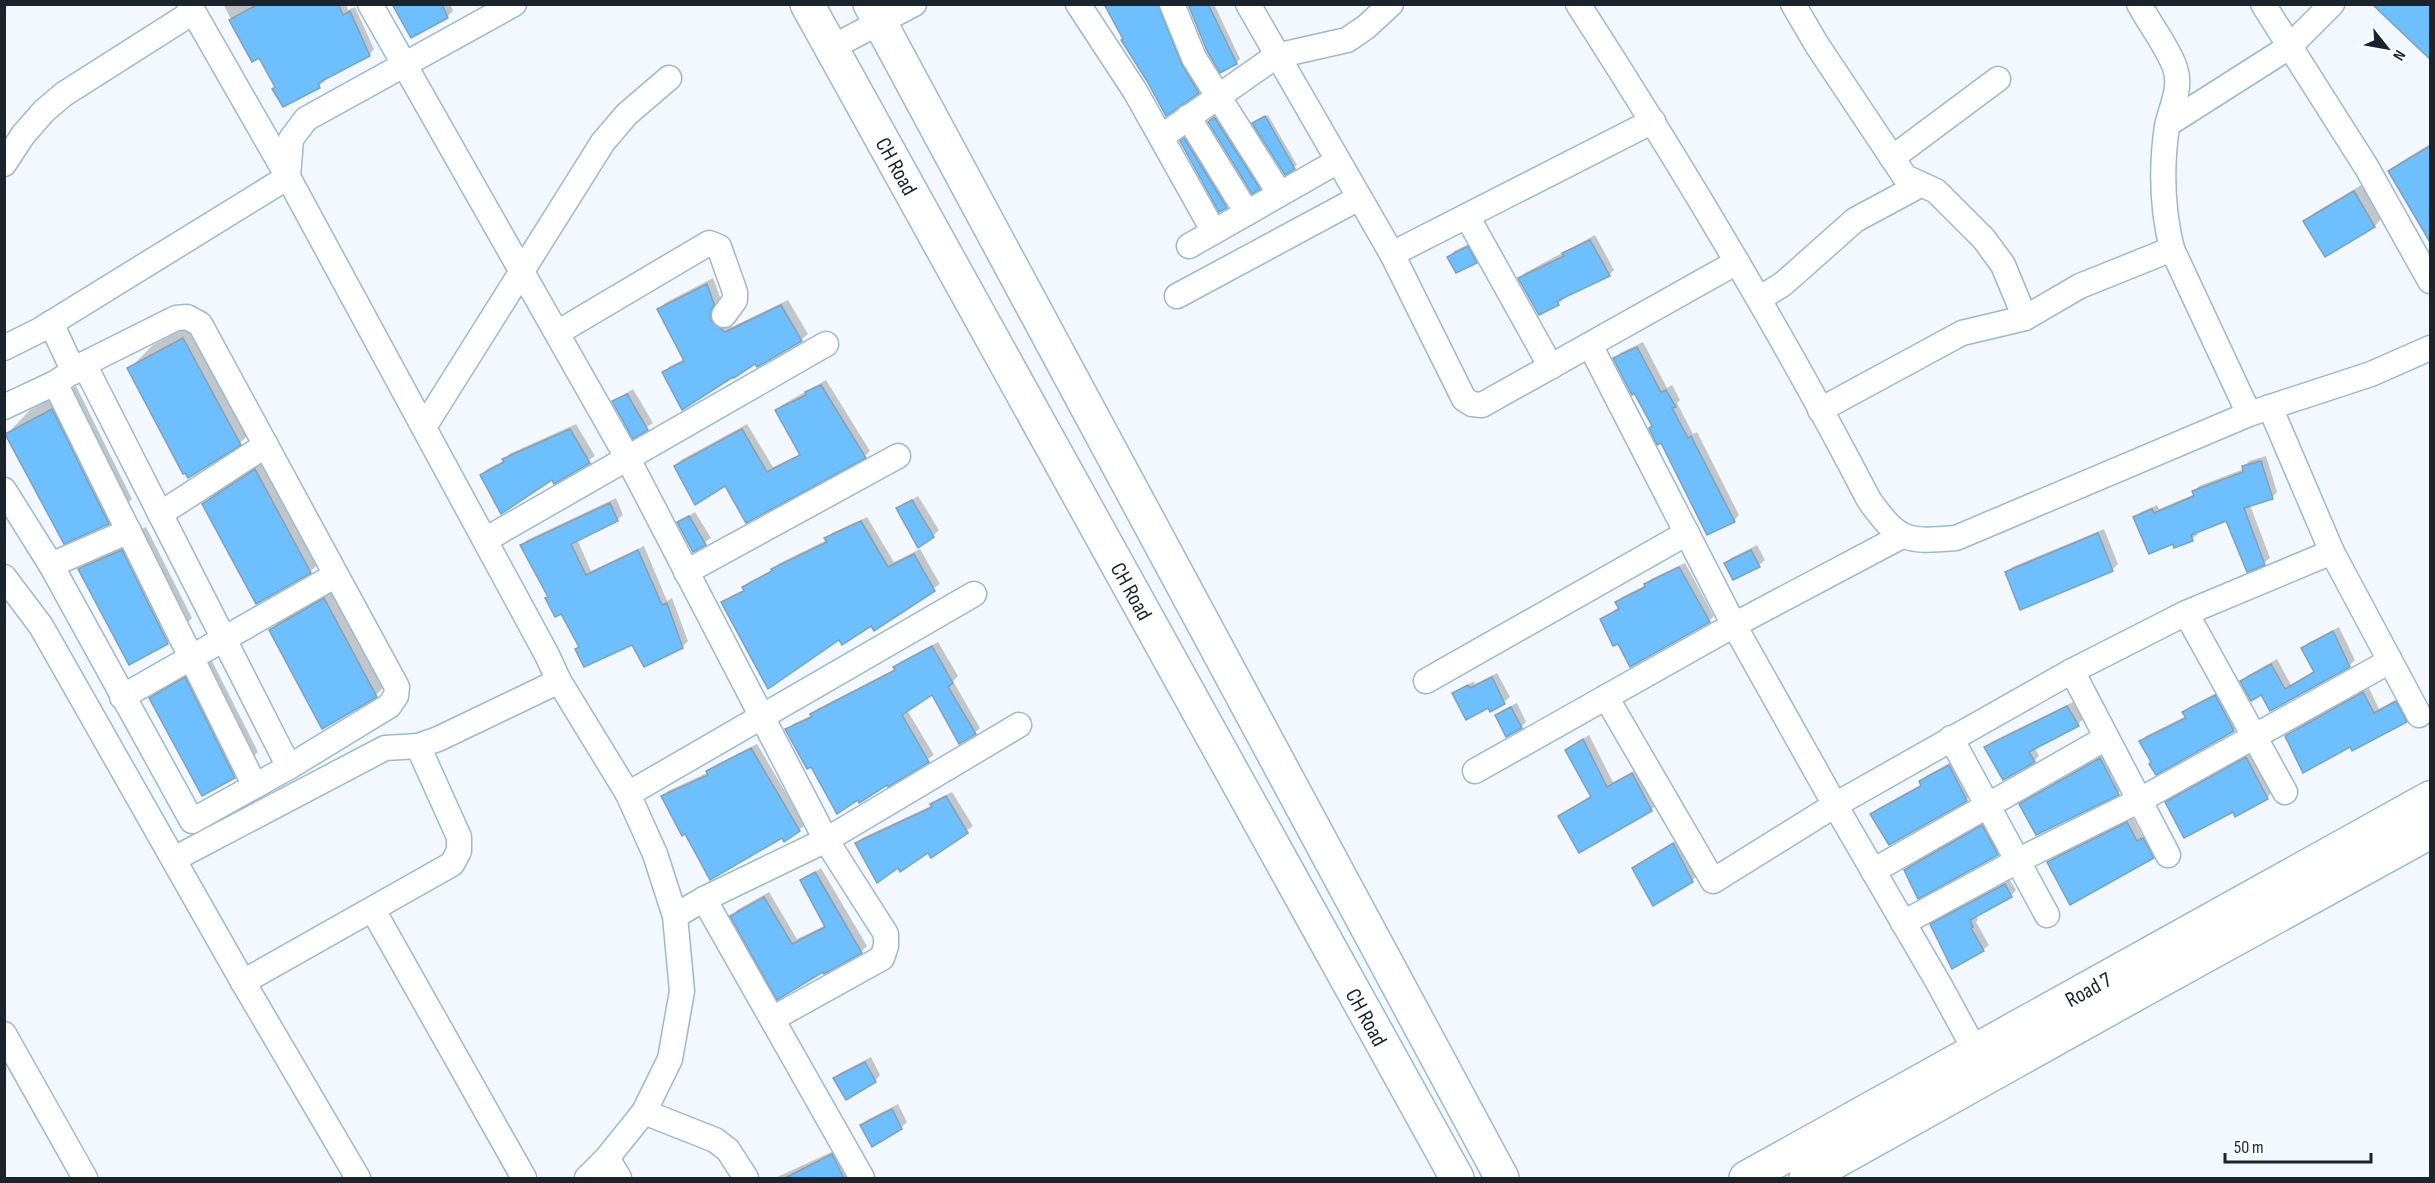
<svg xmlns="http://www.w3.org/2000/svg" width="2435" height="1183" viewBox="0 0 2435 1183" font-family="'Sofia Sans Condensed',sans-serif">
  <rect width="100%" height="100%" fill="#f2f8fd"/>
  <g fill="#0003">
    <path d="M223,4h123l2,6 7,-3 19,42 -5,6 -45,23 1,3 -6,5h-42l-17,-30 -7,4z"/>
    <path d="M393,4h57l3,7 -6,6 -36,19z"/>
    <path d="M1105,4h57l40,84 -4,4 -73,-53z"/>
    <path d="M1189,4h25l26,55 -4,4 -15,8z"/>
    <path d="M2377,4h53v53l-54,-51z"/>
    <path d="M1268,115l29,50 -12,8 -29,-52z"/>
    <path d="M1217,116l44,70 -2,2 -47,-68z"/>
    <path d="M1187,137l41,67 -8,6 -36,-71z"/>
    <path d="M2430,144v100l-6,-11 2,-2 -36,-60 9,-8z"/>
    <path d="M2363,184l20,33 -8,9 -50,29 -20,-34 9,-8z"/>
    <path d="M1595,235l19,35 -5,5 -46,22 1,2 -6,5 -38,-25 5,-6z"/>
    <path d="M1473,242l8,14 -5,6 -27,-5 5,-6z"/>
    <path d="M713,278l7,19 -4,8 1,9 15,13 56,-27 20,34 -7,6 -45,22 -92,11 6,-7 15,-7 -26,-50 6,-6z"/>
    <path d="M207,315l57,104 -24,24 -111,-74 24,-24z"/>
    <path d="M1643,342l24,46 5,-3 8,15 -3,3 16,31 4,-2 42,83 -5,6 -81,-95 -38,-67 5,-6z"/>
    <path d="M826,380l44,71 -5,5 -139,28 -51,-18 6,-6 66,-36 26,43 28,-13 -24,-44 5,-5z"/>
    <path d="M76,386l56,113 -24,24 -101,-89 23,-24z"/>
    <path d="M633,389l20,34 -20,13 -20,-35z"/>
    <path d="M576,424l19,32 -40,26 -2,-4 -72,-3 6,-6 18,-9 4,-6z"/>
    <path d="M280,446l54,102 -24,24 -106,-68 24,-24z"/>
    <path d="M2266,456l11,36 -5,6 -22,7 20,53 -6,5 -37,-44 -31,12 2,3 -6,5 -18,3 -39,-25 6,-5 16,-7 2,4 36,-15 -1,-2 5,-6 45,-17 -1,-2 6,-6z"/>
    <path d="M918,496l21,34 -6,6 -35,-28z"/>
    <path d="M616,498l7,17 -6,5 -40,19 14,32 53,-25 23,55 5,-3 16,43 -5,5 -39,19 -12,-22 -55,6 3,-3 -58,-100 5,-6z"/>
    <path d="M695,512l16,26 -18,12 -14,-28z"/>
    <path d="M867,517l27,45 26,-13 20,35 -66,44 -2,-4 -33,14 -116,-36 6,-5 16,-8 -1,-2 5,-5 24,-12 5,-6 49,-24 5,-7z"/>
    <path d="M146,527l46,91 -24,24 -38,21 -50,-94 24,-24z"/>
    <path d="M2104,529l14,35 -5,5 -39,18 -67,-14 5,-6z"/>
    <path d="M1757,545l8,15 -6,5 -26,13 -7,-15 5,-5z"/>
    <path d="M1685,563l29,53 -5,5 -90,20 -17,-22 17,-12 -2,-4 5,-6 24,-12 5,-6z"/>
    <path d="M349,575l51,96 -24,24 -53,32 -52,-97 24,-24z"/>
    <path d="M2339,627l16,33 -6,6 -78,43 -9,-16 -20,-12 5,-5 30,-17 14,26 24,-14 -12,-22 5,-6z"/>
    <path d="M938,642l20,34 -5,5 27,47 -5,5 -42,-40 -26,17 27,45 -46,30 -76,-21 -25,-34 6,-6 19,-9 5,-6 79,-40 4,-7z"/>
    <path d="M209,655l49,97 -24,24 -83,-78 24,-24z"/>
    <path d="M1497,673l13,24 -6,5 -16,4 -34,-13 20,-12 1,3z"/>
    <path d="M2369,688l10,21 22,-12 10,19 -5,5 -119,15 6,-6z"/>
    <path d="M2221,691l18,34 -6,5 -92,12 5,-6 40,-20 -2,-4 5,-5z"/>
    <path d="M2073,702l10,17 -5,5 -43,24 4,8 -5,5 -48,-14 5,-5z"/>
    <path d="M1517,703l9,19 -5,5 -24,-12 5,-5z"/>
    <path d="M1589,735l24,47 25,-13 18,36 -5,5 -91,6 32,-21 -26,-45z"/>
    <path d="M757,744l48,81 -6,5 -16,6 -23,15 -74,-19 -24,-36 6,-5 41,-19 5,-6z"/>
    <path d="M2252,753l20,39 -5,6 -34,12 -66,-7 6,-6z"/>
    <path d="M2106,754l17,34 -5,5 -97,11 5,-5z"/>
    <path d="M1955,760l17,34 -6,6 -76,43 -18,-29 5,-5 45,-25 -2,-2 6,-6z"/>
    <path d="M952,792l21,34 -41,30 -3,-5 -30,15 -42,-23 5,-5 71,-33 5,-6z"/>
    <path d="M2133,818l10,19 6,-4 9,18 -5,6 -104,5 6,-5z"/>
    <path d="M1988,821l15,27 -6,6 -91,16 5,-6z"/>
    <path d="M1679,839l18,36 -5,6 -58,-12z"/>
    <path d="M821,868l46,78 -6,6 -36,20 -93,-56 5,-6 32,-18 28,47 29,-14 -24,-45z"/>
    <path d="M2010,880l6,10 -5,6 -35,19 2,5 -2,2 13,23 -6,5 -51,-25 6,-6z"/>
    <path d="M871,1057l9,18 -5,6 -40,-3 5,-5z"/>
    <path d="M898,1104l9,18 -6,6 -39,-3 5,-5z"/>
    <path d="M838,1149l16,29h-79z"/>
  </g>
  <g fill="#6ebffd" stroke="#839fb6" stroke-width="1.5">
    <path d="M258,4h80l5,11 7,-4 20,45 -52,27 2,5 -37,19 -11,-18 3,-2 -16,-29 -7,4 -23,-42z"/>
    <path d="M392,4h50l6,14 -37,20z"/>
    <path d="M1104,4h54l23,59 18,30 -33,23 -19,-35 -26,-41 2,-1z"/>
    <path d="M1188,4h20l29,60 -17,9 -13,-22z"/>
    <path d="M2372,4h58v55l-13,-12z"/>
    <path d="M1265,116l30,53 -10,6 -33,-52z"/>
    <path d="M1214,117l46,72 -8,5 -44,-72z"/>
    <path d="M1184,138l43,70 -8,4 -39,-71z"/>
    <path d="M2430,146v96l-42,-71z"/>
    <path d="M2354,191l21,36 -50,30 -22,-36z"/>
    <path d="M1590,240l20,36 -53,25 2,4 -20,10 -21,-37 46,-22 -2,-3z"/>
    <path d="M1468,246l9,17 -21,10 -9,-16z"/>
    <path d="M707,284l7,20 -4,9 1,7 14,12 56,-27 21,36 -45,26 -2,-3 -21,14 -1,-1 -51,33 -20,-38 22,-11 -27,-52z"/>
    <path d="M183,338l58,107 -53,33 -3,-5 -2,1 -56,-106z"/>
    <path d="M1637,347l24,45 5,-2 10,17 -4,1 16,30 3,-2 44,86 -28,13 -46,-92 -4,2 -8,-17 3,-2 -18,-33 -2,2 -19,-37z"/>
    <path d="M821,385l45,73 -120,65 -21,-37 -30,19 -21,-39 68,-37 25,43 33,-17 -25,-45 31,-15 -1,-3z"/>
    <path d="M627,394l21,36 -15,9 -21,-38z"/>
    <path d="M52,409l57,115 -45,20 -59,-110z"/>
    <path d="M570,429l20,34 -36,21 -2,-4 -51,34 -21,-39 24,-13 -2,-3z"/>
    <path d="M2261,461l12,38 -29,9 21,57 -18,7 -21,-51 -35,14 2,6 -19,7 -1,-4 -24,10 -16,-37 19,-8 2,4 40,-17 -2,-5 51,-19 -1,-6z"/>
    <path d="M255,469l56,104 -55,31 -54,-100z"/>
    <path d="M912,500l22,37 -16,11 -22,-40z"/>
    <path d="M610,503l8,18 -47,23 15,31 52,-25 24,55 5,-2 16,45 -39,19 -12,-22 -48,22 -9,-18 4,-2 -18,-33 -6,3 -10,-19 3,-1 -28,-52z"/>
    <path d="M689,516l17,29 -13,7 -16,-30z"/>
    <path d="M861,521l27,46 26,-13 21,37 -61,40 -3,-5 -29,19 -3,-5 -71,49 -47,-87 23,-11 -2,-4 30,-16 -1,-2 56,-27 -3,-4z"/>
    <path d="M2098,533l15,38 -93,39 -15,-38z"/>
    <path d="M122,550l46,94 -39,21 -51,-96z"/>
    <path d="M1751,550l9,17 -27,13 -9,-17z"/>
    <path d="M1679,567l31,55 -80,45 -12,-23 -5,2 -13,-27 19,-10 -4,-7 30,-15 -1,-3z"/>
    <path d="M324,598l53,99 -55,32 -53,-99z"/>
    <path d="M2333,631l17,36 -80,44 -9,-16 -10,6 -11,-20 31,-17 14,25 29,-17 -13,-24z"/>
    <path d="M932,646l21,37 -5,4 28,47 -17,10 -27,-49 -30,20 27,47 -41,25 -1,-2 -28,18 -1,-3 -21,14 -26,-47 -4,2 -22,-40 27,-12 -2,-3 85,-44 -2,-3z"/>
    <path d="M185,677l50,101 -33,18 -53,-98z"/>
    <path d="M1492,677l13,27 -15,8 -2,-4 -22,12 -14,-27 16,-8 2,3z"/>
    <path d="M2363,692l11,21 22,-12 11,21 -55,29 -2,-4 -47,26 -18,-37z"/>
    <path d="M2215,695l19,36 -78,44 -7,-11 2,-2 -12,-21 47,-23 -4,-6z"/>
    <path d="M2067,706l12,20 -50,26 6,10 -32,18 -19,-33z"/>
    <path d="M1511,707l11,21 -16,9 -11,-22z"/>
    <path d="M1583,739l24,48 25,-14 20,38 -73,42 -21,-37 33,-19 -26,-47z"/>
    <path d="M751,748l49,83 -16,11 -2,-4 -72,42 -25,-46 -3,2 -21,-40 47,-21 -2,-4z"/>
    <path d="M2246,757l22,42 -33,18 -2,-5 -49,26 -19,-36z"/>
    <path d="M2100,758l19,37 -83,40 -17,-31z"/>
    <path d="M1949,765l18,36 -78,44 -19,-31 51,-28 -2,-5z"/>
    <path d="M946,796l22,37 -37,25 -3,-5 -28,19 -2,-4 -21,15 -22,-40 77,-36 -2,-3z"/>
    <path d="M2127,822l10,19 6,-3 11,20 -84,47 -23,-43z"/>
    <path d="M1982,825l16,30 -80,44 -14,-29z"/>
    <path d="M1673,843l20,39 -40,24 -21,-38z"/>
    <path d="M815,872l47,81 -38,21 -1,-2 -46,28 -47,-84 34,-19 28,47 33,-17 -25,-47z"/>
    <path d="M2005,884l7,13 -42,23 3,7 -2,1 13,23 -32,18 -22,-45z"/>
    <path d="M865,1062l11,20 -30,18 -13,-22z"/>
    <path d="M892,1109l10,20 -30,18 -12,-22z"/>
    <path d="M832,1154l12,25h-61z"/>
  </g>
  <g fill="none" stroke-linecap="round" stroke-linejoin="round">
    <defs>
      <g id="street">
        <path d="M189,4l99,173 259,478 12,26 69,113 27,60 20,62 7,75 -12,68 -26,53 -37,46 -20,20"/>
        <path d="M370,4l257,453 199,383 60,94v12l-4,12 -110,61"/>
        <path d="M1078,4l57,87 79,141"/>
        <path d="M1172,4l22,54 86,136"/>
        <path d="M1248,4l144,250 72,145 8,5 10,1 255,-143"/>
        <path d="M1578,4c104,162 203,326 291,496 30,42 37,42 87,38l293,-124 122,-40 59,-26"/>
        <path d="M1793,4l24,41 88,132 31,14 48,48 19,26 22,53"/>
        <path d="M2139,4c10,19 30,45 36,64 7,20 -4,39 -8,58 -6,41 -5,83 5,123l77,165"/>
        <path d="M2263,4l104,164 63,113"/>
        <path d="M831,48l83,-44"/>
        <path d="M1188,117l59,96"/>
        <path d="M2168,124l121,-77 43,-43"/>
        <path d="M1161,137l115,-81 71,-16 19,-13 25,-23"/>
        <path d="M1892,158l106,-79"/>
        <path d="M4,164l19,-29 21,-24 20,-17 129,-82"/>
        <path d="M1467,216l84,151"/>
        <path d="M1189,246l149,-85"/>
        <path d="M1392,254l261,-133"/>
        <path d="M1177,296l182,-98"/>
        <path d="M1759,299l24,-15 72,-64 65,-35"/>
        <path d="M51,323l23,49"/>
        <path d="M557,333l152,-90 10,4 16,45v8l-11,15"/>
        <path d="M1590,345l144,280 101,180 237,-134 114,-58 146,-61"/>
        <path d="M4,348l36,-18 248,-153 3,-38 15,-20 208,-115"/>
        <path d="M84,364l205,403"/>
        <path d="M55,383l200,403"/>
        <path d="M4,407l51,-24 29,-19 92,-46 11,-1 13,7 197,363 -1,9 -7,10 -100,61 -97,54 -141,-256 -47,-75"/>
        <path d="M2270,407l62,145 87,163"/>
        <path d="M1820,410l142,-77 63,-15 55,-32 92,-37"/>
        <path d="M424,427l179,-285 24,-28 42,-36"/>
        <path d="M160,514l106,-69"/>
        <path d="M485,540l341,-196"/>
        <path d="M51,565l78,-34"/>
        <path d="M686,572l212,-116"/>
        <path d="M4,577l37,49 202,356 115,196"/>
        <path d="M2186,613l99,179"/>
        <path d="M2072,671l96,184"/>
        <path d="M1426,681l261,-148"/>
        <path d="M122,697l214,-122"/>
        <path d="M1606,697l107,184 122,-76 104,179 37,68"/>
        <path d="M1951,738l96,177"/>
        <path d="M1475,771l259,-146 168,-89"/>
        <path d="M628,794l346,-200"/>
        <path d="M174,859l211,-111 33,-2 20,-7 121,-58"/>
        <path d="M1873,871l233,-133"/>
        <path d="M704,899l158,279"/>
        <path d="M373,910l151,268"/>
        <path d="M675,916l29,-17 122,-59 193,-115"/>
        <path d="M1903,923l116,-63 121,-60 250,-139"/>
        <path d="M243,982l209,-118 7,-13v-14l-41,-91"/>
        <path d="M4,1034l81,144"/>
        <path d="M644,1112l71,28 13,10 18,28"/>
        <path d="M607,1158l12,20"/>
      </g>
      <g id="secondary">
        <path d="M807,4l650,1174"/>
        <path d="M870,4l632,1174"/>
      </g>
      <g id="primary">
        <path d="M1746,1178l684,-380"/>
        <path d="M1806,1178l353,-197 271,-149"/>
      </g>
    </defs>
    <use href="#street" stroke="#9cb9d0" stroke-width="27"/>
    <use href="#secondary" stroke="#9cb9d0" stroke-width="36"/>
    <use href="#primary" stroke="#9cb9d0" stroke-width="36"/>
    <use href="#street" stroke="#fff" stroke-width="24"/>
    <use href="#secondary" stroke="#fff" stroke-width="33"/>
    <use href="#primary" stroke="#fff" stroke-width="33"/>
  </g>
  <g text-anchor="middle" stroke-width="4.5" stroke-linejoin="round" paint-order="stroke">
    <g font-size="22" fill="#19242d" stroke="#fff">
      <text transform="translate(897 166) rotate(61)" y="8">CH Road</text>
      <text transform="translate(1132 591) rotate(61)" y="8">CH Road</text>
      <text transform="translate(2088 989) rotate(-29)" y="8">Road 7</text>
      <text transform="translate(1367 1017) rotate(61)" y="8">CH Road</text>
    </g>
  </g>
  <rect width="2435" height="1183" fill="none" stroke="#19242d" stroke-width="12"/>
  <g transform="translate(2387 48) rotate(121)" stroke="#ffffff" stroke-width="4.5" paint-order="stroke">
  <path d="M0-4.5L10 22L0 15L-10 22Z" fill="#19242d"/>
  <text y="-9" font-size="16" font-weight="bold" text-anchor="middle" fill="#19242d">N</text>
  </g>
  <path d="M2225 1153v9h146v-9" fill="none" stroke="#19242d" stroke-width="3"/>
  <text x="2234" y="1153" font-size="18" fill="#19242d" stroke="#ffffff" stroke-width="4.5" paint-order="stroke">50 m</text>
</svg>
